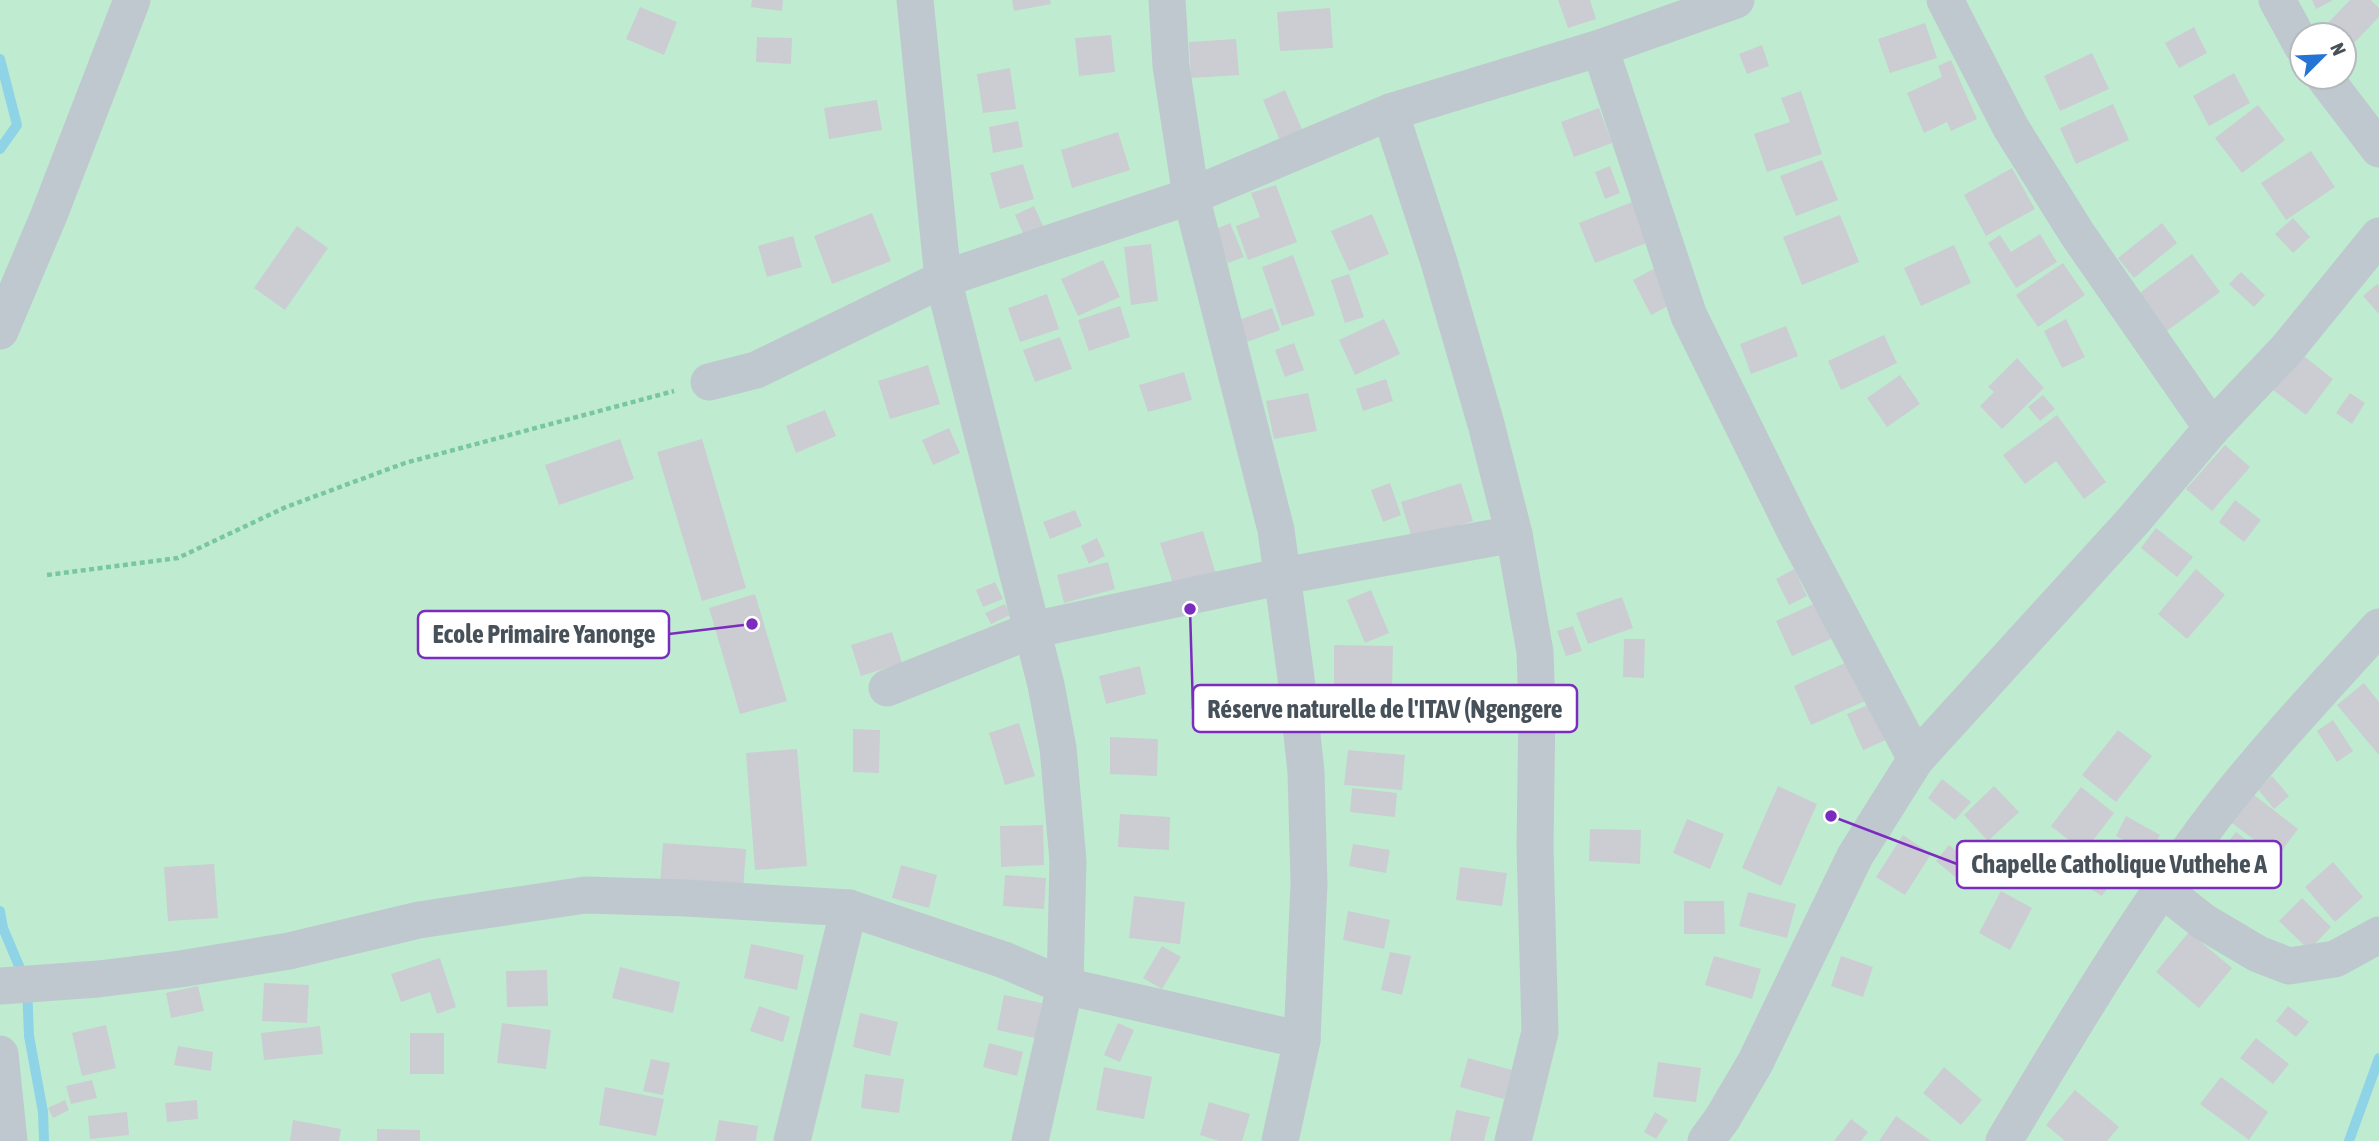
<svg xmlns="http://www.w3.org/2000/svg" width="2379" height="1141" viewBox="0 0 2379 1141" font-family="'Asap Condensed',sans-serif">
  <rect width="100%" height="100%" fill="#f1eeee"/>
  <path fill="#bfecd0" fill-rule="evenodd" d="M0,0h2379v1141h-2379zM2302,35h42v42h-42z"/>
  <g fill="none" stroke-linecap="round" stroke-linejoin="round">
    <g stroke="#8fd4e6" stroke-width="10">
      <path d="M0,59l17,66 -17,24"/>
      <path d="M0,911l3,17 24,57 2,51 14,76 1,29"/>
      <path d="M2349,1141l30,-83"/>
    </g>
  </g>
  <g fill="#cbcdd2">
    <path d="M752,0h31l-1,11 -31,-4z"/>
    <path d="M1012,0h38l1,4 -37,7z"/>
    <path d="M1558,0h32l6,19 -28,9z"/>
    <path d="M2312,0h21l-17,9z"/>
    <path d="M2350,0h21l8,8v9l-31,32 -4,-4v-10h-10l-9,-9z"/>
    <path d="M640,7l37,15 -13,33 -38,-16z"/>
    <path d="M1330,8l3,40 -53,3 -3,-39z"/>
    <path d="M1925,23l12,35 -47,15 -12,-34z"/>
    <path d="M2194,27l13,26 -28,15 -14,-25z"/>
    <path d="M1111,35l4,37 -36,4 -4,-38z"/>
    <path d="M757,37l35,1 -1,26 -35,-2z"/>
    <path d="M1236,39l3,36 -48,3 -2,-36z"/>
    <path d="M1762,45l7,21 -22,8 -8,-20z"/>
    <path d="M2092,53l17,36 -49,22 -16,-35z"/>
    <path d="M1951,60l26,59 -26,12 -4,-9 -23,11 -17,-40 35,-16 -4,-11z"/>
    <path d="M1010,68l6,41 -33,4 -6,-39z"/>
    <path d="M2234,73l16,30 -41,23 -16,-30z"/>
    <path d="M1285,90l19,44 -23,9 -18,-43z"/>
    <path d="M1801,91l21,63 -55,18 -13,-38 36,-12 -9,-24z"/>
    <path d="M877,100l5,30 -53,9 -5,-31z"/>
    <path d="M2113,104l16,36 -53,24 -16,-36z"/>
    <path d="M2258,105l27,35 -43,33 -27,-35z"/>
    <path d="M1599,108l13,35 -38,14 -13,-35z"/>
    <path d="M1018,121l5,26 -30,6 -4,-26z"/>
    <path d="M1118,132l12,38 -58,18 -11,-38z"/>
    <path d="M2311,151l24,36 -49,33 -25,-37z"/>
    <path d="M1822,160l16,40 -42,16 -16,-40z"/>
    <path d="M1023,164l11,35 -34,10 -10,-36z"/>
    <path d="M1610,166l10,27 -15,6 -10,-27z"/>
    <path d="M2012,168l23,41 -49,27 -22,-41z"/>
    <path d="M1276,185l21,57 -49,18 -12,-34 24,-9 -9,-24z"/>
    <path d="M1632,202l17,40 -54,21 -16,-40z"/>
    <path d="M1034,206l16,35 -20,8 -15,-34z"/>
    <path d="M872,213l19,48 -59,23 -18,-48z"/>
    <path d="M1372,214l17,40 -40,17 -18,-40z"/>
    <path d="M1840,215l19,47 -57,23 -19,-48z"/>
    <path d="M2293,218l17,19 -17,16 -18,-19z"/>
    <path d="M1230,223l14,34 -16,6 -14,-33z"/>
    <path d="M2162,223l15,20 -43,35 -16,-20z"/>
    <path d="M297,226l31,22 -43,62 -31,-22z"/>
    <path d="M2040,234l17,28 -41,26 -28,-45 12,-8 11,17z"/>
    <path d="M793,236l9,31 -35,10 -9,-31z"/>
    <path d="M1151,244l7,57 -27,4 -7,-58z"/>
    <path d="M1954,245l17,38 -50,23 -17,-38z"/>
    <path d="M2192,254l28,38 -56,41 -27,-38z"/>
    <path d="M1293,255l22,60 -33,11 -20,-59z"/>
    <path d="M1103,260l17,37 -42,19 -17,-37z"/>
    <path d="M2063,263l22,32 -47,32 -22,-32z"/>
    <path d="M1657,267l18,35 -24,13 -18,-35z"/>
    <path d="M2241,272l24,23 -11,12 -25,-23z"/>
    <path d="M1349,274l15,43 -19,6 -14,-43z"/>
    <path d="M2377,284l2,2v28l-16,-18z"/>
    <path d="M1047,294l12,35 -39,13 -12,-34z"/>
    <path d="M1120,306l10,31 -41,14 -11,-31z"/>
    <path d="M1272,308l8,22 -33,12 -8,-22z"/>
    <path d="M1384,319l16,35 -45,21 -16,-35z"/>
    <path d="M2066,319l19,38 -23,11 -18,-37z"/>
    <path d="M1786,326l12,30 -47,18 -11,-30z"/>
    <path d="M1884,335l13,28 -56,27 -13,-29z"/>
    <path d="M1060,337l12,32 -37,13 -12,-32z"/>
    <path d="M1294,343l10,27 -19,7 -10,-27z"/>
    <path d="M2300,353l33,26 -27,36 -33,-25z"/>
    <path d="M2017,358l27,30 -42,41 -22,-23 14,-14 -6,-5z"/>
    <path d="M928,365l12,39 -50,15 -12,-38z"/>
    <path d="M1184,372l8,28 -44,12 -9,-27z"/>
    <path d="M1900,375l20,29 -33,23 -20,-29z"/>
    <path d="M1386,379l7,22 -30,10 -7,-22z"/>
    <path d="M1308,393l9,38 -43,8 -8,-38z"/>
    <path d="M2350,393l15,10 -13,21 -16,-11z"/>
    <path d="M2043,395l12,14 -15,12 -12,-14z"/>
    <path d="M825,410l11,26 -40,17 -10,-27z"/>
    <path d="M2057,415l49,67 -22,17 -28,-38 -31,23 -22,-29z"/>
    <path d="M949,428l11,25 -27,12 -11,-25z"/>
    <path d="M620,439l14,40 -75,26 -14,-40z"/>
    <path d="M702,439l44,149 -44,13 -45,-149z"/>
    <path d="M2225,445l25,22 -38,44 -26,-22z"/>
    <path d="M1390,483l11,32 -18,7 -12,-32z"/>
    <path d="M1461,483l12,38 -60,20 -12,-39z"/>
    <path d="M2235,500l26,20 -17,22 -25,-20z"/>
    <path d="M1075,510l7,16 -32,13 -7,-17z"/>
    <path d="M2156,528l37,29 -16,20 -36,-29z"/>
    <path d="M1203,531l14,47 -42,12 -15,-47z"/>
    <path d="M1097,538l8,18 -16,8 -8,-18z"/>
    <path d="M1108,562l7,27 -51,14 -7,-28z"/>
    <path d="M1794,569l13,27 -18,9 -13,-26z"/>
    <path d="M2196,569l29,26 -38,44 -29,-25z"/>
    <path d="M995,582l8,17 -20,8 -7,-17z"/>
    <path d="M1371,590l18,43 -24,10 -18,-43z"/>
    <path d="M755,594l32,107 -47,13 -31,-106z"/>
    <path d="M1622,597l11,31 -45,16 -12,-31z"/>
    <path d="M1816,603l15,36 -39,17 -16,-35z"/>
    <path d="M1005,604l5,11 -19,9 -6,-11z"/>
    <path d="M1573,626l9,25 -16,5 -9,-25z"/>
    <path d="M892,632l10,31 -41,13 -10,-31z"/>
    <path d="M1624,639h21l-1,39 -21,-1z"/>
    <path d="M1334,645l59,1 -1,44 -58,-1z"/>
    <path d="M1847,662l18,39 -54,24 -17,-39z"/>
    <path d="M1140,666l6,28 -40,10 -7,-28z"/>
    <path d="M2364,683l15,19v53l-42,-50z"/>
    <path d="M1870,704l16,36 -23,10 -16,-36z"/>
    <path d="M2333,720l20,31 -16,11 -20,-31z"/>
    <path d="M1019,723l16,53 -30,9 -16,-52z"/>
    <path d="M853,729l27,1 -1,43 -26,-1z"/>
    <path d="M2118,730l34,26 -36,46 -34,-27z"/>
    <path d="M1110,737l48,2 -1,37 -47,-2z"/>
    <path d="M797,749l10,117 -52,4 -9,-117z"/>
    <path d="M1348,750l57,5 -3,35 -58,-5z"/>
    <path d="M2272,776l17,20 -15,13 -17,-21z"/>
    <path d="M1942,779l29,23 -16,18 -27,-22z"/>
    <path d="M1778,786l39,18 -36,82 -39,-18z"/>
    <path d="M1994,786l25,26 -31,29 -24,-26z"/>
    <path d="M2081,787l33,26 -30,39 -33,-26z"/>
    <path d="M1352,788l45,5 -2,24 -45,-5z"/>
    <path d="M2249,791l49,38 -21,28 -49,-37z"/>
    <path d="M1120,814l50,3 -1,33 -51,-3z"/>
    <path d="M2126,816l34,19 -10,19 -34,-18z"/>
    <path d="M1687,819l37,15 -14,35 -37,-16z"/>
    <path d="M1043,825l1,40 -43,2 -1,-41z"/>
    <path d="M1590,829l51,1 -1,34 -51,-3z"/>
    <path d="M2236,832l40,31 -21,26 -39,-32z"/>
    <path d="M1903,835l28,19 -26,41 -29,-18z"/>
    <path d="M663,843l83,6 -3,43 -83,-7z"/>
    <path d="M1353,844l37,6 -4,23 -37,-7z"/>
    <path d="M1949,845l23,20 -13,15 -23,-19z"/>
    <path d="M2076,855l38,22 -12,19 -37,-23z"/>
    <path d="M2333,862l30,35 -28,25 -30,-35z"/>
    <path d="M214,864l4,54 -50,3 -4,-54z"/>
    <path d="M901,865l36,10 -8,33 -37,-10z"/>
    <path d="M1460,867l47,6 -5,33 -46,-6z"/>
    <path d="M1005,875l41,3 -2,31 -41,-3z"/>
    <path d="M2001,891l31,17 -22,42 -31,-17z"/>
    <path d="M1748,892l48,12 -9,34 -48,-12z"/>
    <path d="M1134,896l51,6 -5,42 -51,-6z"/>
    <path d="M2302,898l29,29 -22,23 -30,-29z"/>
    <path d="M1684,901h40l1,33h-41z"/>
    <path d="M1348,911l42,9 -6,29 -41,-9z"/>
    <path d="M2189,932l43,36 -33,40 -43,-36z"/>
    <path d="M751,944l53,11 -7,35 -53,-12z"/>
    <path d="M1162,946l19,11 -19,32 -19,-11z"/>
    <path d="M1390,952l21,4 -9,39 -21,-5z"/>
    <path d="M1714,956l47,13 -9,30 -47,-14z"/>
    <path d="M1841,956l32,11 -10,30 -32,-11z"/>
    <path d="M440,958l16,49 -19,7 -7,-22 -29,10 -10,-28z"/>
    <path d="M620,967l60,15 -7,31 -61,-15z"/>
    <path d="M547,970l1,36 -41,1 -1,-36z"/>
    <path d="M264,983l45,2 -2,38 -45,-2z"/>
    <path d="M198,986l6,25 -33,7 -5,-25z"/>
    <path d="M1004,995l38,8 -7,35 -38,-8z"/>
    <path d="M759,1006l31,11 -7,25 -33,-11z"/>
    <path d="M2288,1006l21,16 -13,15 -20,-16z"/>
    <path d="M860,1013l38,9 -8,34 -37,-9z"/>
    <path d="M502,1023l49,7 -5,39 -49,-6z"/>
    <path d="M1118,1023l16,7 -14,32 -16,-7z"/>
    <path d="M106,1025l10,43 -34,8 -10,-43z"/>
    <path d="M320,1026l3,28 -59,6 -3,-27z"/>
    <rect x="410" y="1033" width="34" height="41"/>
    <path d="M2256,1038l33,26 -16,20 -33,-26z"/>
    <path d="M989,1043l34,9 -6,24 -34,-9z"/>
    <path d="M178,1046l35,6 -2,19 -37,-6z"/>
    <path d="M1468,1058l44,12 -8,29 -44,-12z"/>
    <path d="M651,1059l19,4 -7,32 -20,-4z"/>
    <path d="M1658,1062l43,6 -5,34 -43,-5z"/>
    <path d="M1104,1067l48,10 -8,42 -48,-9z"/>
    <path d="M1944,1067l38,33 -21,25 -38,-32z"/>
    <path d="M865,1074l39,5 -5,34 -38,-5z"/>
    <path d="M2221,1077l47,35 -19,28 -49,-36z"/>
    <path d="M92,1080l5,18 -26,6 -5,-18z"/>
    <path d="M605,1087l59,12 -8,37 -57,-11z"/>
    <path d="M2075,1090l44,37 -12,14h-42l-19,-16z"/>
    <path d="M65,1100l4,10 -16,8 -5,-10z"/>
    <path d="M197,1100l1,19 -31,3 -2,-19z"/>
    <path d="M1209,1102l41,12 -8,27h-23l-19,-6z"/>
    <path d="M1456,1110l34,7 -6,24h-34z"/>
    <path d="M127,1112l2,23 -39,4 -2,-23z"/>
    <path d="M1655,1112l13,8 -12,19 -12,-7z"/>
    <path d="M1896,1116l35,25h-52z"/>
    <path d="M1851,1119l17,13 -7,9h-27z"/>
    <path d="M293,1120l48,9 -2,12h-49z"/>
    <path d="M719,1120l39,6 -2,15h-41z"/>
    <path d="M377,1129l43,1v11h-43z"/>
  </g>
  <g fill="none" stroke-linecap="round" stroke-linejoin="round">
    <path stroke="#79c7a0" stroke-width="4.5" stroke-dasharray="5 3.5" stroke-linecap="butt" d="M47,575l131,-17 108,-51 119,-44 269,-72"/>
    <g stroke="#bfc8cf" stroke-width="37">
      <path d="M915,0l28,279 103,406 12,63 10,113 -3,125 -35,155"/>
      <path d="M1167,0l4,66 20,130 85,334 20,148 10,94 3,112 -7,156 -22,101"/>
      <path d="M1945,0l66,128 67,107 134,193"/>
      <path d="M2277,0l25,46"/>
      <path d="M1600,48l89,268 107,217 120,226"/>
      <path d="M2324,77l55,72"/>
      <path d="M1390,112l49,150 47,162 28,110 21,118 2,55 -2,140 5,185 -27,109"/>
      <path d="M0,331l49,-116 83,-215"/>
      <path d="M709,382l47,-12 187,-91 248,-83 199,-84 210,-64 136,-48"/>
      <path d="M887,688l145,-58 251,-54 231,-42"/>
      <path d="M2162,889l42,33 54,32 31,12 46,-7 44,-24"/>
      <path d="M0,986l98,-7 82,-10 109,-18 130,-31 166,-25 101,3 163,10 155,52 61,26 237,54"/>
      <path d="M0,1054l9,87"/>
      <path d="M792,1141l57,-233"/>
      <path d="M1706,1141l16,-22 33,-56 100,-207 61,-97 217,-238 79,-93 75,-79 92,-113"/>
      <path d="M2004,1141c66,-111 133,-223 211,-326 51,-66 108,-126 164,-188"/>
    </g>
  </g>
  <path fill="none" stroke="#7b2cbf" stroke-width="2.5" d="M752 624L669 634M1190 609L1193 709M1831 816L1957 864"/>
  <g fill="#7b2cbf" stroke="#fff" stroke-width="2.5">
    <circle cx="752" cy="624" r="7"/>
    <circle cx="1190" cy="609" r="7"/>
    <circle cx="1831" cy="816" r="7"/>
  </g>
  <g fill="#fff" stroke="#7b2cbf" stroke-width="2.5">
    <rect x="418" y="611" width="251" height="47" rx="7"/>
    <rect x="1193" y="685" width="384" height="47" rx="7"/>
    <rect x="1957" y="841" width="324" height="47" rx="7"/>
  </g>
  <g font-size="26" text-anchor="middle" font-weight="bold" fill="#47515a">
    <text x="544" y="643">Ecole Primaire Yanonge</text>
    <text x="1385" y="718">Réserve naturelle de l'ITAV (Ngengere</text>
    <text x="2119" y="873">Chapelle Catholique Vuthehe A</text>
  </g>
  <g transform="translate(2323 56) rotate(66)"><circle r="33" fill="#ffffff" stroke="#b5b9bd" stroke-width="2"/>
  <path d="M0-5L12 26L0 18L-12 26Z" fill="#2573d4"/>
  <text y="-10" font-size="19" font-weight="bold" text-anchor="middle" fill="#47515a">N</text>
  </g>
</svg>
